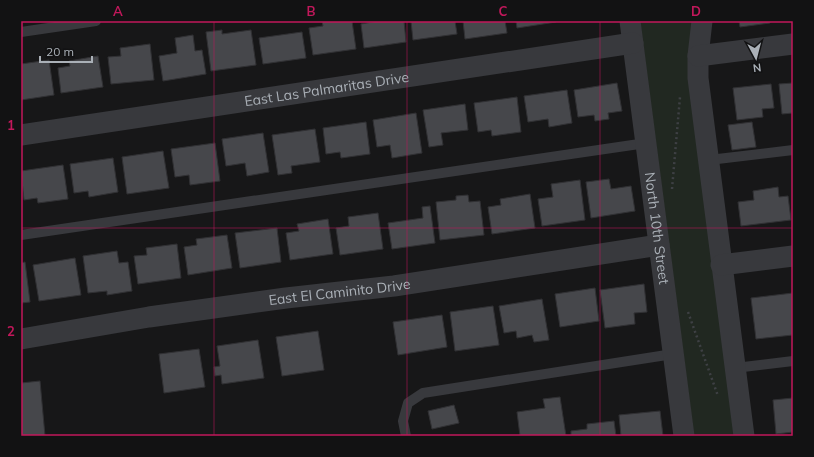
<svg xmlns="http://www.w3.org/2000/svg" width="814" height="457" viewBox="0 0 814 457" font-family="Mulish,sans-serif">
  <rect width="100%" height="100%" fill="#171718"/>
  <path fill="#212821" d="M640,21h53l46,415h-45z"/>
  <g fill="#46474b" stroke="#313134">
    <path d="M322,21h30l4,28 -43,6 -4,-27 14,-2z"/>
    <path d="M378,21h26l2,21 -42,6 -3,-24z"/>
    <path d="M411,21h44l2,13 -44,6z"/>
    <path d="M463,21h42l2,12 -42,6z"/>
    <path d="M516,21h40v1l-39,6z"/>
    <path d="M739,21h31v2l-30,4z"/>
    <path d="M222,30v4l29,-4 5,35 -45,6 -5,-39z"/>
    <path d="M302,32l4,26 -43,6 -4,-26z"/>
    <path d="M193,35l2,16 7,-1 4,24 -43,7 -4,-25 18,-3 -2,-15z"/>
    <path d="M150,44l4,36 -43,4 -3,-27 13,-1 -1,-8z"/>
    <path d="M98,56l5,31 -42,6 -3,-25 12,-2 -1,-5z"/>
    <path d="M49,60l5,35 -33,5v-36z"/>
    <path d="M617,83l5,28 -14,2 1,6 -14,2 -1,-6 -16,2 -4,-27z"/>
    <path d="M793,83v30l-11,1 -3,-30z"/>
    <path d="M771,84l3,24 -12,1 1,8 -26,3 -4,-32z"/>
    <path d="M567,90l5,33 -23,4 -1,-8 -20,3 -4,-26z"/>
    <path d="M517,97l4,35 -29,4 -1,-6 -13,2 -4,-29z"/>
    <path d="M465,104l3,26 -27,3 2,12 -14,2 -6,-37z"/>
    <path d="M416,113l6,40 -30,5 -2,-13 -13,2 -4,-27z"/>
    <path d="M366,122l4,32 -29,4 -1,-6 -14,2 -3,-26z"/>
    <path d="M752,122l4,25 -24,3 -4,-25z"/>
    <path d="M315,129l5,33 -29,4 1,7 -14,2 -6,-40z"/>
    <path d="M263,133l6,39 -22,4 -2,-13 -19,3 -4,-27z"/>
    <path d="M215,143l5,38 -30,4 -1,-10 -14,2 -4,-28z"/>
    <path d="M163,151l6,37 -42,6 -5,-37z"/>
    <path d="M113,158l5,34 -29,5 -1,-6 -14,2 -4,-29z"/>
    <path d="M63,165l5,34 -30,4 -1,-5 -13,2 -3,-29z"/>
    <path d="M609,179l2,10 20,-3 4,25 -44,7 -5,-36z"/>
    <path d="M580,180l5,40 -43,6 -4,-27 15,-2 -2,-13z"/>
    <path d="M778,187l1,10 9,-1 3,24 -50,6 -3,-24 16,-2 -1,-9z"/>
    <path d="M530,194l5,34 -43,6 -4,-27 13,-2 -1,-6z"/>
    <path d="M468,195l1,7 11,-1 4,34 -44,5 -4,-38 20,-2v-4z"/>
    <path d="M430,206l5,37 -43,6 -4,-26 35,-5 -1,-11z"/>
    <path d="M378,213l5,36 -43,6 -4,-27 13,-2 -1,-9z"/>
    <path d="M328,219l5,35 -43,6 -4,-27 13,-2 -2,-7z"/>
    <path d="M277,228l4,34 -41,6 -5,-35z"/>
    <path d="M227,235l5,33 -44,7 -4,-28 13,-2 -1,-6z"/>
    <path d="M177,244l4,34 -43,6 -4,-28 13,-1 -1,-7z"/>
    <path d="M117,251l2,12 9,-1 4,29 -25,4v-4l-19,2 -5,-37z"/>
    <path d="M75,258l6,37 -42,6 -6,-36z"/>
    <path d="M25,262l5,40 -9,1v-40z"/>
    <path d="M644,284l3,28 -13,1 1,11 -30,4 -5,-38z"/>
    <path d="M595,288l4,33 -39,6 -5,-33z"/>
    <path d="M793,293v42l-37,4 -5,-41z"/>
    <path d="M542,299l7,41 -15,2 -2,-7 -15,3 -1,-7 -12,2 -5,-27z"/>
    <path d="M493,306l6,39 -44,6 -5,-39z"/>
    <path d="M442,315l5,32 -49,8 -5,-33z"/>
    <path d="M318,331l6,39 -42,6 -6,-39z"/>
    <path d="M258,340l6,38 -42,6 -1,-9 -6,1 -1,-9 6,-1 -3,-20z"/>
    <path d="M199,349l6,38 -41,6 -5,-39z"/>
    <path d="M40,381l5,55h-24v-53z"/>
    <path d="M560,397l6,39h-46l-3,-24 28,-4 -2,-9z"/>
    <path d="M793,398v34l-17,2 -3,-34z"/>
    <path d="M454,405l5,18 -27,6 -4,-18z"/>
    <path d="M660,411l3,25h-42l-2,-21z"/>
    <path d="M614,421l2,15h-45v-5l16,-2v-5z"/>
  </g>
  <g fill="none" stroke-linecap="round" stroke-linejoin="round">
    <g stroke="#3e4044" stroke-width="2.5" stroke-dasharray="2 3" stroke-linecap="butt">
      <path d="M672,189l8,-92"/>
      <path d="M688,312l30,84"/>
    </g>
    <g stroke="#38393d" stroke-width="10">
      <path d="M21,32l75,-11"/>
      <path d="M709,160l84,-10"/>
      <path d="M21,235l625,-92"/>
      <path d="M735,368l58,-7"/>
      <path d="M406,436l-3,-15 5,-18 15,-10 250,-39"/>
    </g>
    <g stroke="#38393d" stroke-width="21">
      <path id="s1" d="M630,21l54,415"/>
      <path d="M702,21l-4,35v22l46,358"/>
      <path d="M698,56l95,-12"/>
      <path id="s2" d="M21,135l612,-92"/>
      <path d="M721,265l72,-9"/>
      <path id="s3" d="M21,339l128,-22 137,-19 108,-12 265,-41"/>
    </g>
  </g>
  <path fill="none" stroke="#c2185b" stroke-width="1" stroke-opacity="0.55" d="M214,21v415M407,21v415M600,21v415M21,228h772"/>
  <g text-anchor="middle" stroke-width="3.5" stroke-linejoin="round" paint-order="stroke">
    <g font-size="14" fill="#aab0b7" stroke="#121213">
      <text dy="5" stroke="none"><textPath href="#s2" startOffset="309">East Las Palmaritas Drive</textPath></text>
      <text dy="5" stroke="none"><textPath href="#s1" startOffset="209">North 10th Street</textPath></text>
      <text dy="5" stroke="none"><textPath href="#s3" startOffset="322">East El Caminito Drive</textPath></text>
    </g>
  </g>
  <rect width="814" height="457" fill="none" stroke="#121213" stroke-width="44"/>
  <g transform="translate(756 58) rotate(173)" stroke="#121213" stroke-width="3" paint-order="stroke">
  <path d="M0-3L7 15L0 10L-7 15Z" fill="#aab0b7"/>
  <text y="-6" font-size="11" font-weight="bold" text-anchor="middle" fill="#aab0b7">N</text>
  </g>
  <path d="M40 56v6h52v-6" fill="none" stroke="#aab0b7" stroke-width="2"/>
  <text x="46" y="56" font-size="12" fill="#aab0b7" stroke="#121213" stroke-width="3" paint-order="stroke">20 m</text>
  <rect x="22" y="22" width="770" height="413" fill="none" stroke="#c2185b" stroke-width="1.5"/>
  <g font-size="13" text-anchor="middle" font-weight="bold" fill="#c2185b">
    <text x="118" y="16">A</text>
    <text x="311" y="16">B</text>
    <text x="503" y="16">C</text>
    <text x="696" y="16">D</text>
    <text x="11" y="130">1</text>
    <text x="11" y="336">2</text>
  </g>
</svg>
